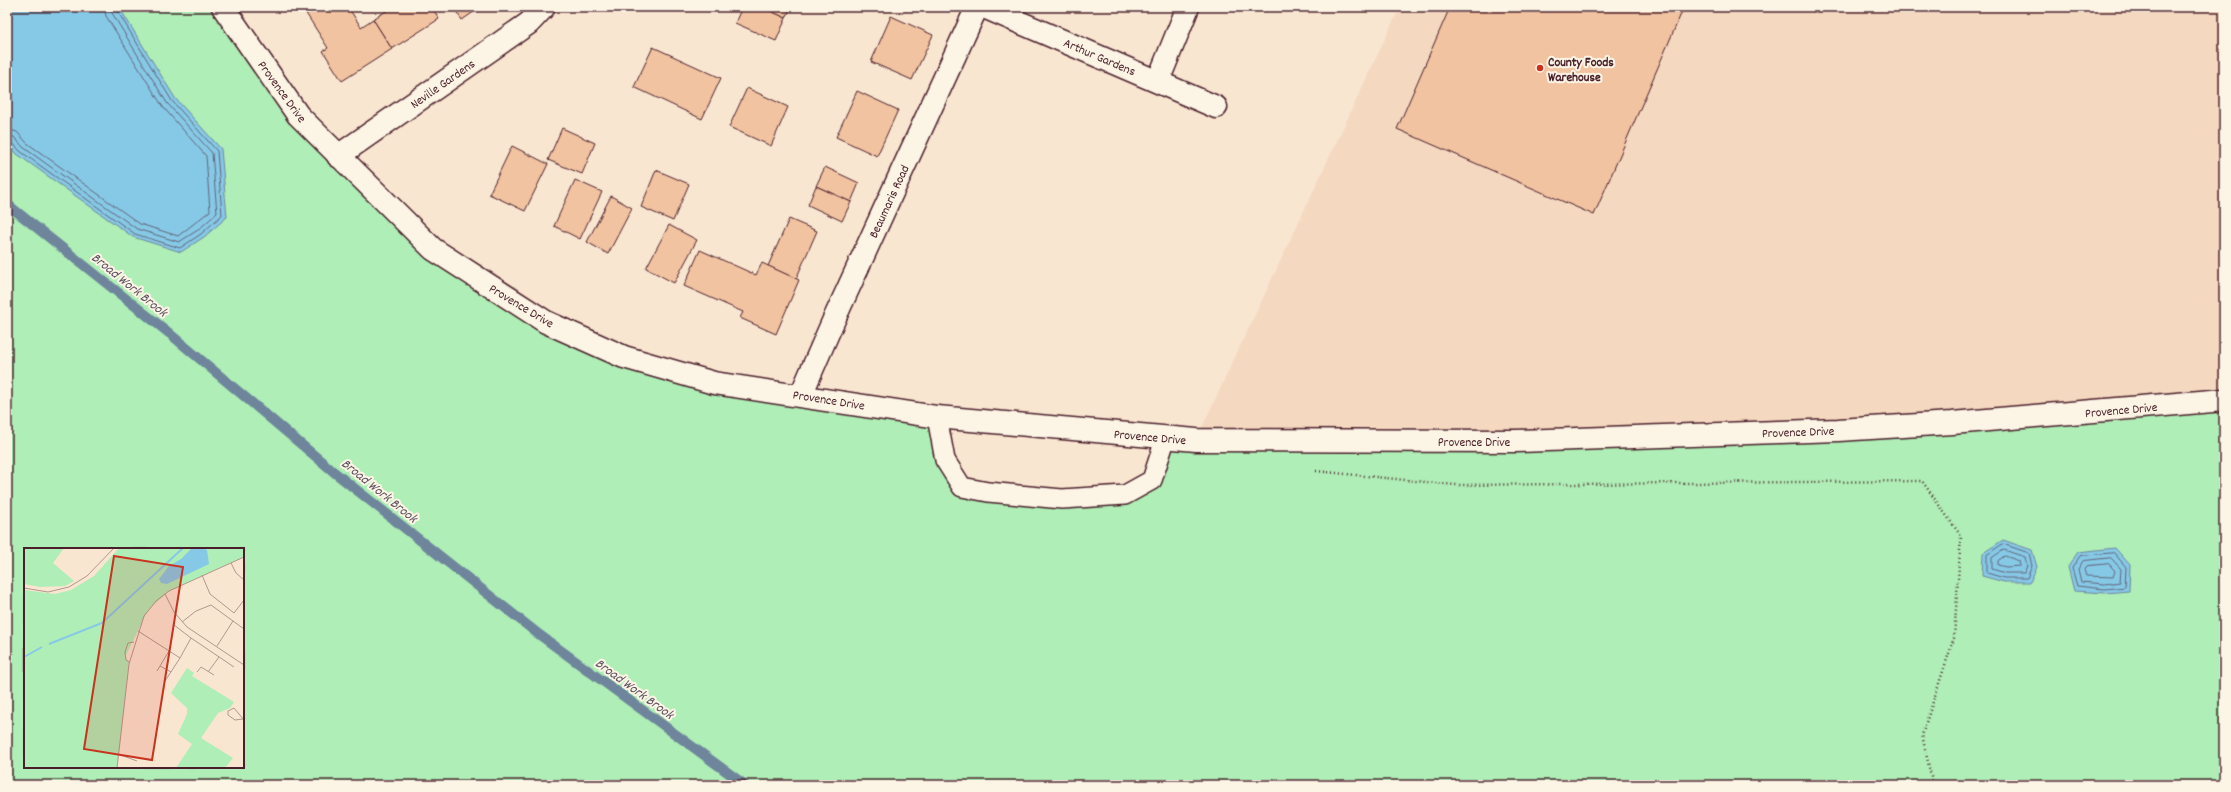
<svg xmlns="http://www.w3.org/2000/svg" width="2231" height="792" viewBox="0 0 2231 792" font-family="Dekko,sans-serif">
  <rect width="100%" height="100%" fill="#f9e6d1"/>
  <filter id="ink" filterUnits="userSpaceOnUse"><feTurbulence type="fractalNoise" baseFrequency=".025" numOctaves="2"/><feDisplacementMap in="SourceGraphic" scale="8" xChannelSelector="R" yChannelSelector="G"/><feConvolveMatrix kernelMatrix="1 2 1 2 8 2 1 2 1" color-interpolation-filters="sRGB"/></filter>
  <g filter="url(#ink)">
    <path fill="#f4d8c0" d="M1400,7h824v393l-272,23 -756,17z"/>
    <path fill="#afeeb6" stroke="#7c8670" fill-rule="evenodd" d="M7,7h216l75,108 135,134 191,108 313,60 25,69 100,13 90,-19 14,-43 350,4 708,-41v385h-2217zM25,549h218v218h-218z"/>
    <g fill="#86c9e7" stroke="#6e859c">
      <path d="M7,7h112l56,91 46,51 6,68 -23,20 -23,15 -48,-15 -116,-83 -10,-12z"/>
      <path d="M2003,540l29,10 5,17 -7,15h-26l-22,-6 1,-23z"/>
      <path d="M2115,548l15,17 -1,26 -24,2 -31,-2 -6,-24 10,-15z"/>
    </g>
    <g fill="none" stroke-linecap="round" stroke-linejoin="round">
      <g stroke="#626376" stroke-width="1">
        <path d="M7,129l10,3 10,11 113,81 38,12 32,-25 -4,-55 -43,-49 -57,-91 -2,-9"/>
        <path d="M7,135l7,2 9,10 114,82 42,13 19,-12 19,-17 -5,-60 -45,-50 -55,-90 -2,-6"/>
        <path d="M7,140l4,1 9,10 115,83 45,14 21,-14 21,-19 -5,-64 -45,-50 -57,-94"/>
        <path d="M2003,544l26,9 3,13 -5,12h-23l-17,-5v-18z"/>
        <path d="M2004,550l21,7 2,9 -3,7h-19l-13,-4v-11z"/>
        <path d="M2114,553l12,14 -1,20 -20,2 -28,-3 -5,-18 8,-12z"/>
        <path d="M2005,556l14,5 1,5 -14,1 -8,-2v-4z"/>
        <path d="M2111,558l10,11 -1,13 -15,2 -24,-2 -3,-13 5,-8z"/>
        <path d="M2109,564l6,7 -2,6 -27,-1 -2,-6 3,-4z"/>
      </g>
      <path stroke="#6e859c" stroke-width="10" d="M7,204l162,129 165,139 203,161 208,152"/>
    </g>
    <g fill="#f1c3a1" stroke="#4a1f2b">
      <path d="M302,7h46l13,20 12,-8 19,30 -50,32 -19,-30 5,-3z"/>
      <path d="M393,7h39l7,12 -47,30 -19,-30z"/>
      <path d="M453,7h28l-19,13z"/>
      <path d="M742,7h20l24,11 -10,23 -41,-18z"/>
      <path d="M762,7h29l-5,11z"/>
      <path d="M1450,7h234l-90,208 -197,-86z"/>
      <path d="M891,16l42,19 -21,45 -41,-18z"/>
      <path d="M653,47l68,31 -19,41 -68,-32z"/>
      <path d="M747,88l41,19 -17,39 -42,-19z"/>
      <path d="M857,91l41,19 -21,46 -41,-19z"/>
      <path d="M562,128l33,15 -13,31 -34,-14z"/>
      <path d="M512,146l36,18 -23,47 -36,-17z"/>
      <path d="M825,167l34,16 -8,19 -35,-16z"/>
      <path d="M656,170l33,14 -16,37 -32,-14z"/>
      <path d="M575,180l27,12 -22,47 -26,-13z"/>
      <path d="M816,186l35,16 -9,19 -34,-16z"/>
      <path d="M611,196l21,12 -24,46 -21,-12z"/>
      <path d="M789,219l28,12 -21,48 -28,-13z"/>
      <path d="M669,225l28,15 -23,43 -28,-15z"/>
      <path d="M700,250l56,25 6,-12 37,17 -23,54 -36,-16 3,-6 -59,-26z"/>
    </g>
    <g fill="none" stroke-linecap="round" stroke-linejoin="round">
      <defs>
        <path id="service" d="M937,417l8,43 17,27 26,5 74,7 63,-4 27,-15 14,-43"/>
        <g id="minor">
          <path d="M223,7l75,108 135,134 113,73 78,35 90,26 223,34 259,23 320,1 322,-11 114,-7 272,-23"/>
          <path d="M984,7l232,100"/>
          <path d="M1158,81l30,-74"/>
          <path d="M338,156l191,-133 15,-16"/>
          <path d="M801,395l30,-69 146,-319"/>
        </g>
      </defs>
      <use href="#service" stroke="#4a1f2b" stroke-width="22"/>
      <use href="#minor" stroke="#4a1f2b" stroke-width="25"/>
      <path stroke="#4a1f2b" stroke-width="2.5" stroke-dasharray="1 3" stroke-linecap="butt" d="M1316,471l139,14 467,-4 39,55 -7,102 -32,97 11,50"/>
      <use href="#service" stroke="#fcf5e5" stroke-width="19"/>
      <use href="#minor" stroke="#fcf5e5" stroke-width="22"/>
    </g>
  </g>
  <circle fill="#c8321e" stroke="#fcf5e5" stroke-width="1.5" cx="1540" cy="68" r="4"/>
  <g text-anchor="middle" stroke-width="4" stroke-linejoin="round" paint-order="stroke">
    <g font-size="13" fill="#4a1f2b" stroke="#fcf5e5">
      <text transform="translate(1100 56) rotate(23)" y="5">Arthur Gardens</text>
      <text transform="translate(442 83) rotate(-35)" y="5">Neville Gardens</text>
      <text transform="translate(283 91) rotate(54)" y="5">Provence Drive</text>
      <text transform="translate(888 201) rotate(-65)" y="5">Beaumaris Road</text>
      <text transform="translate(522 305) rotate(31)" y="5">Provence Drive</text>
      <text transform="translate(829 399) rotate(9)" y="5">Provence Drive</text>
      <text transform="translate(2121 409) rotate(-5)" y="5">Provence Drive</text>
      <text transform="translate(1798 431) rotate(-2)" y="5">Provence Drive</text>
      <text transform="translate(1150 436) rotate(5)" y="5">Provence Drive</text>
      <text x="1474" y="446">Provence Drive</text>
    </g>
    <g font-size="13" font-weight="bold" fill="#4a1f2b" stroke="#fcf5e5" text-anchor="start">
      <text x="1548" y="66">County Foods<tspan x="1548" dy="15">Warehouse</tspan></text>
    </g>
    <g font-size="14" font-style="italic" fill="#5c5263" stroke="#fcf5e5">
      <text transform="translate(130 284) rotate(39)" y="5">Broad Work Brook</text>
      <text transform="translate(380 490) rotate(39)" y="5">Broad Work Brook</text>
      <text transform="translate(635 688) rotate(36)" y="5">Broad Work Brook</text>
    </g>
  </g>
  <g transform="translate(24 548)">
    <rect width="220" height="220" fill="#f9e6d1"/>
    <path d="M0,0h40l-11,15 21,18 -9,5 -25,1 -16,-3zM95,0h125v9l-75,34 -21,19 -23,47 4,5 -12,106h-93v-178l31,4 16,-4 23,-14zM163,120l7,5 -2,3 42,26 -4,6 -12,5 -17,25 32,20 -8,10h-49l16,-24 -14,-10 9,-20v-6l-16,-15z" fill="#afeeb6"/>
    <path d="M178,0l5,2 2,14 -42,20 -6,-1 -2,-4 10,-13 12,-7 10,-10z" fill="#86c9e7"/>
    <path fill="none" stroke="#86c9e7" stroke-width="2" d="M25,96l53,-21 81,-75M0,109l18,-10"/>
    <path fill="none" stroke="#b3968f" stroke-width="1" d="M207,15l5,10 8,7M178,27l8,19 24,19 10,-13M0,40l24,4 21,-5 18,-11 27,-28M141,46l9,18 13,15 57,38M209,73l11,8M158,74l14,-11 15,-6 22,16 -16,25M150,77l17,13M114,83l42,27 11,-20 43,29M105,114l-3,-2 -1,-8 3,-9 6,-1M136,118l11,6M133,123l12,-20M173,124l4,-5 13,8M184,124l11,-15M141,133l15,-23M219,171l-8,1 -7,-5v-4l6,-3 10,12M94,206l19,7M93,220l12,-104 15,-48 12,-15 13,-10 75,-34"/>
    <path fill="#c8321e" fill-opacity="0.15" stroke="#c8321e" stroke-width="2" d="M90,8l69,11 -31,193 -68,-11z"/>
    <rect width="220" height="220" fill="none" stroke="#4a1f2b" stroke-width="2"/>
  </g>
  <rect width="2231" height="792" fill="none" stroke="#fcf5e5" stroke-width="24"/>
  <rect x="12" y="12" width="2207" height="768" fill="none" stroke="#4a1f2b" stroke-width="1.5" filter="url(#ink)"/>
</svg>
